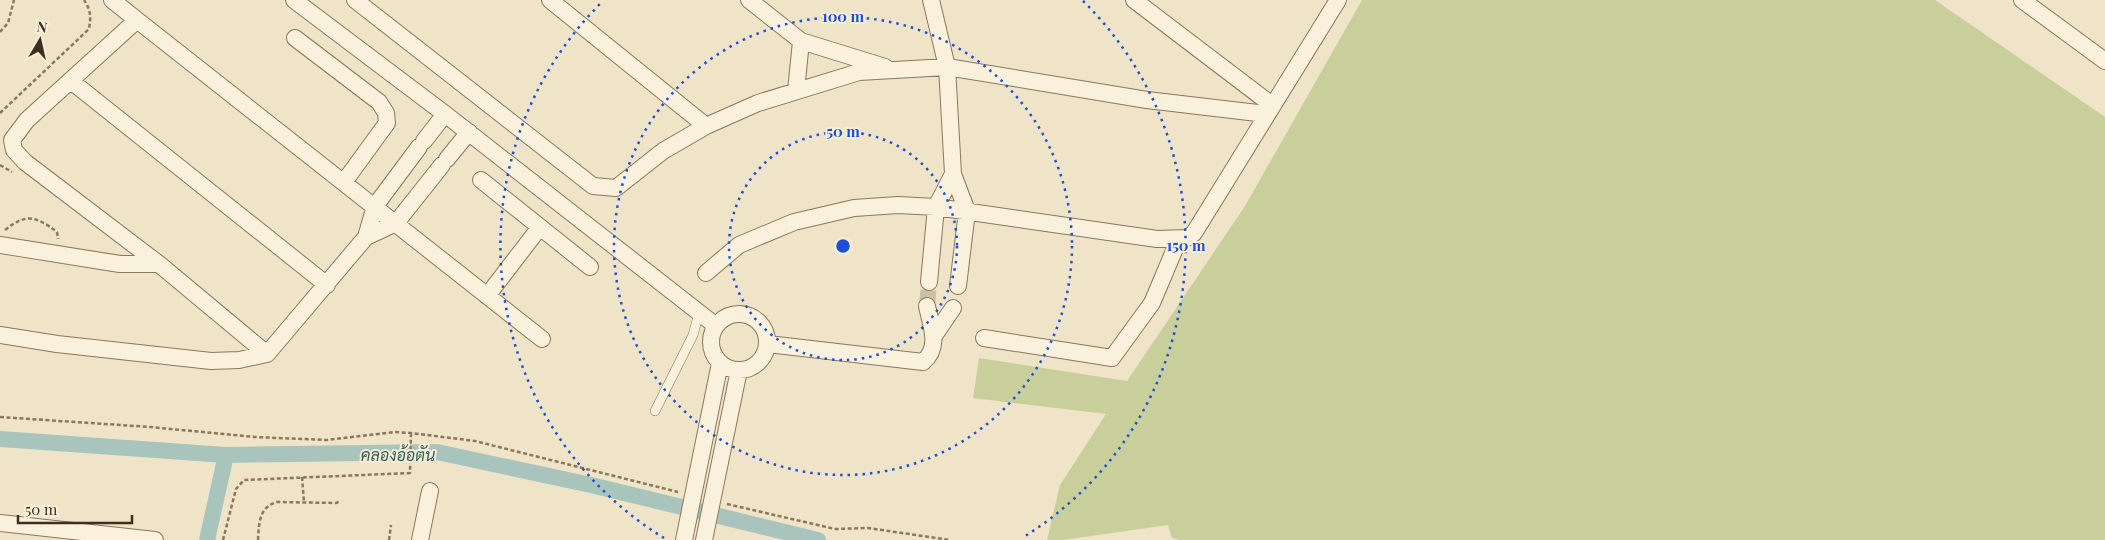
<svg xmlns="http://www.w3.org/2000/svg" width="2105" height="540" font-family="'Playfair Display',Sarabun,serif">
<style>
.green{fill:#c9cf9b}
.lines{fill:none;stroke-linecap:round;stroke-linejoin:round}
.canal{stroke:#a9c4bc;stroke-width:16}
.street-tunnel{stroke:#ccc0a6;stroke-width:16;stroke-dasharray:16 8;stroke-linecap:butt}
.lane-casing{stroke:#8d765c;stroke-width:10}
.street-casing{stroke:#8d765c;stroke-width:18}
.path{stroke:#8d765c;stroke-width:2.5;stroke-dasharray:4 2.5;stroke-linecap:butt}
.lane{stroke:#faf1dc;stroke-width:9}
.street{stroke:#faf1dc;stroke-width:16}
.ring{fill:none;stroke:#1d4ed8;stroke-width:2.5;stroke-dasharray:2.5 5}
.labels{text-anchor:middle;dominant-baseline:central;stroke-width:4;stroke-linejoin:round;paint-order:stroke}
.water-label{font-size:16px;font-style:italic;fill:#2f5d5a;stroke:#f7eed8}
.centre{fill:#1d4ed8;stroke:#f7eed8;stroke-width:2.5}
.ring-label{font-size:15px;text-anchor:middle;font-weight:bold;fill:#1d4ed8;stroke:#f7eed8;stroke-width:4;stroke-linejoin:round;paint-order:stroke}
</style>
<rect width="100%" height="100%" fill="#f0e4c8"/>
<path class="green" d="M 1362,0 L 1935,0 L 2105,117 L 2105,540 L 1180,540 L 1172,538 L 1168,525 L 1063,540 L 1047,540 L 1060,485 L 1106,414 L 973,398 L 979,358 L 1127,381 L 1245,206 Z"/>
<g class="lines">
<path class="canal" d="M 0,439 L 226,455 L 437,452 L 591,485 L 818,540
M 207,540 L 226,455"/>
<path class="street-tunnel" d="M 927,306 L 929,282"/>
<g class="lane-casing">
<path id="lane" d="M 655,411 L 693,335 L 699,313"/>
</g>
<g class="street-casing">
<path id="street" d="M 112,0 L 137,20
M 294,0 L 445,114 L 715,325
M 355,0 L 593,186 L 616,188 L 663,151 L 706,126 L 758,103 L 859,72 L 947,67 L 1147,100 L 1266,114
M 550,0 L 706,126
M 749,0 L 801,41 L 885,67
M 931,0 L 947,67 L 953,174 L 967,211 L 958,286
M 1134,0 L 1272,105
M 2022,0 L 2105,61
M 295,38 L 379,102 L 386,113 L 387,123 L 344,182
M 71,81 L 327,285
M 796,91 L 801,41
M 424,141 L 445,114
M 447,159 L 469,132
M 481,180 L 590,267
M 366,237 L 396,223 L 442,165
M 0,245 L 120,264 L 159,264
M 706,273 L 739,245 L 794,222 L 854,208 L 898,205 L 936,207 L 1157,239 L 1187,238 L 1194,233 L 1338,0
M 929,282 L 936,207 L 953,174
M 487,296 L 540,227
M711 342a28 28 0 1 1 56 0a28 28 0 1 1-56 0Z
M 0,335 L 57,344 L 211,361 L 239,360 L 267,354 L 366,237 L 375,206 L 419,147
M 934,336 L 953,308
M 984,338 L 1112,358 L 1152,303 L 1179,239
M 768,344 L 923,362 C 941,347 931,326 927,306
M 267,354 L 159,264 L 25,162 L 14,150 L 12,140 L 27,120 L 137,20 L 542,339
M 0,523 L 155,540
M 420,540 L 430,491
M 684,540 L 720,363
M 704,540 L 739,370"/>
</g>
<path class="path" d="M 0,32 L 8,23 L 14,0
M 0,113 L 89,29 C 91,17 91,10 84,0
M 0,165 L 12,172
M 5,230 C 26,213 36,216 57,232 L 58,239
M 0,417 L 150,427 L 255,437 L 327,440 L 395,432 L 411,433 L 475,441 L 678,492
M 302,477 L 304,502
M 727,504 L 835,529 L 868,528 L 950,540
M 223,540 L 236,489 L 244,480 L 410,473 L 411,433
M 258,540 C 259,523 259,507 277,502 L 336,503 L 341,501
M 389,540 L 391,525"/>
<use href="#lane" class="lane"/>
<use href="#street" class="street"/>
</g>
<g class="ring">
<circle cx="843" cy="246" r="114"/>
<circle cx="843" cy="246" r="229"/>
<path d="M664 538A343 343 0 0 1 603 1M1083 1A343 343 0 0 1 1022 538"/>
</g>
<g class="labels">
<g class="water-label">
<text x="398" y="454">คลองอ้อตัน</text>
</g>
</g>
<circle cx="843" cy="246" r="8" class="centre"/>
<g class="ring-label">
<text x="843" y="22">100 m</text>
<text x="843" y="137">50 m</text>
<text x="1186" y="251">150 m</text>
</g>
<g transform="translate(40 40) rotate(9)" stroke="#f7eed8" stroke-width="4" paint-order="stroke">
<path d="M0-4L9 19L0 12L-9 19Z" fill="#3d2e20"/>
<text y="-8" font-size="14" font-weight="bold" text-anchor="middle" fill="#3d2e20">N</text>
</g>
<path d="M18 515v8h114v-8" fill="none" stroke="#3d2e20" stroke-width="2.5"/>
<text x="25" y="515" font-size="15" fill="#3d2e20" stroke="#f7eed8" stroke-width="4" paint-order="stroke">50 m</text>
</svg>
